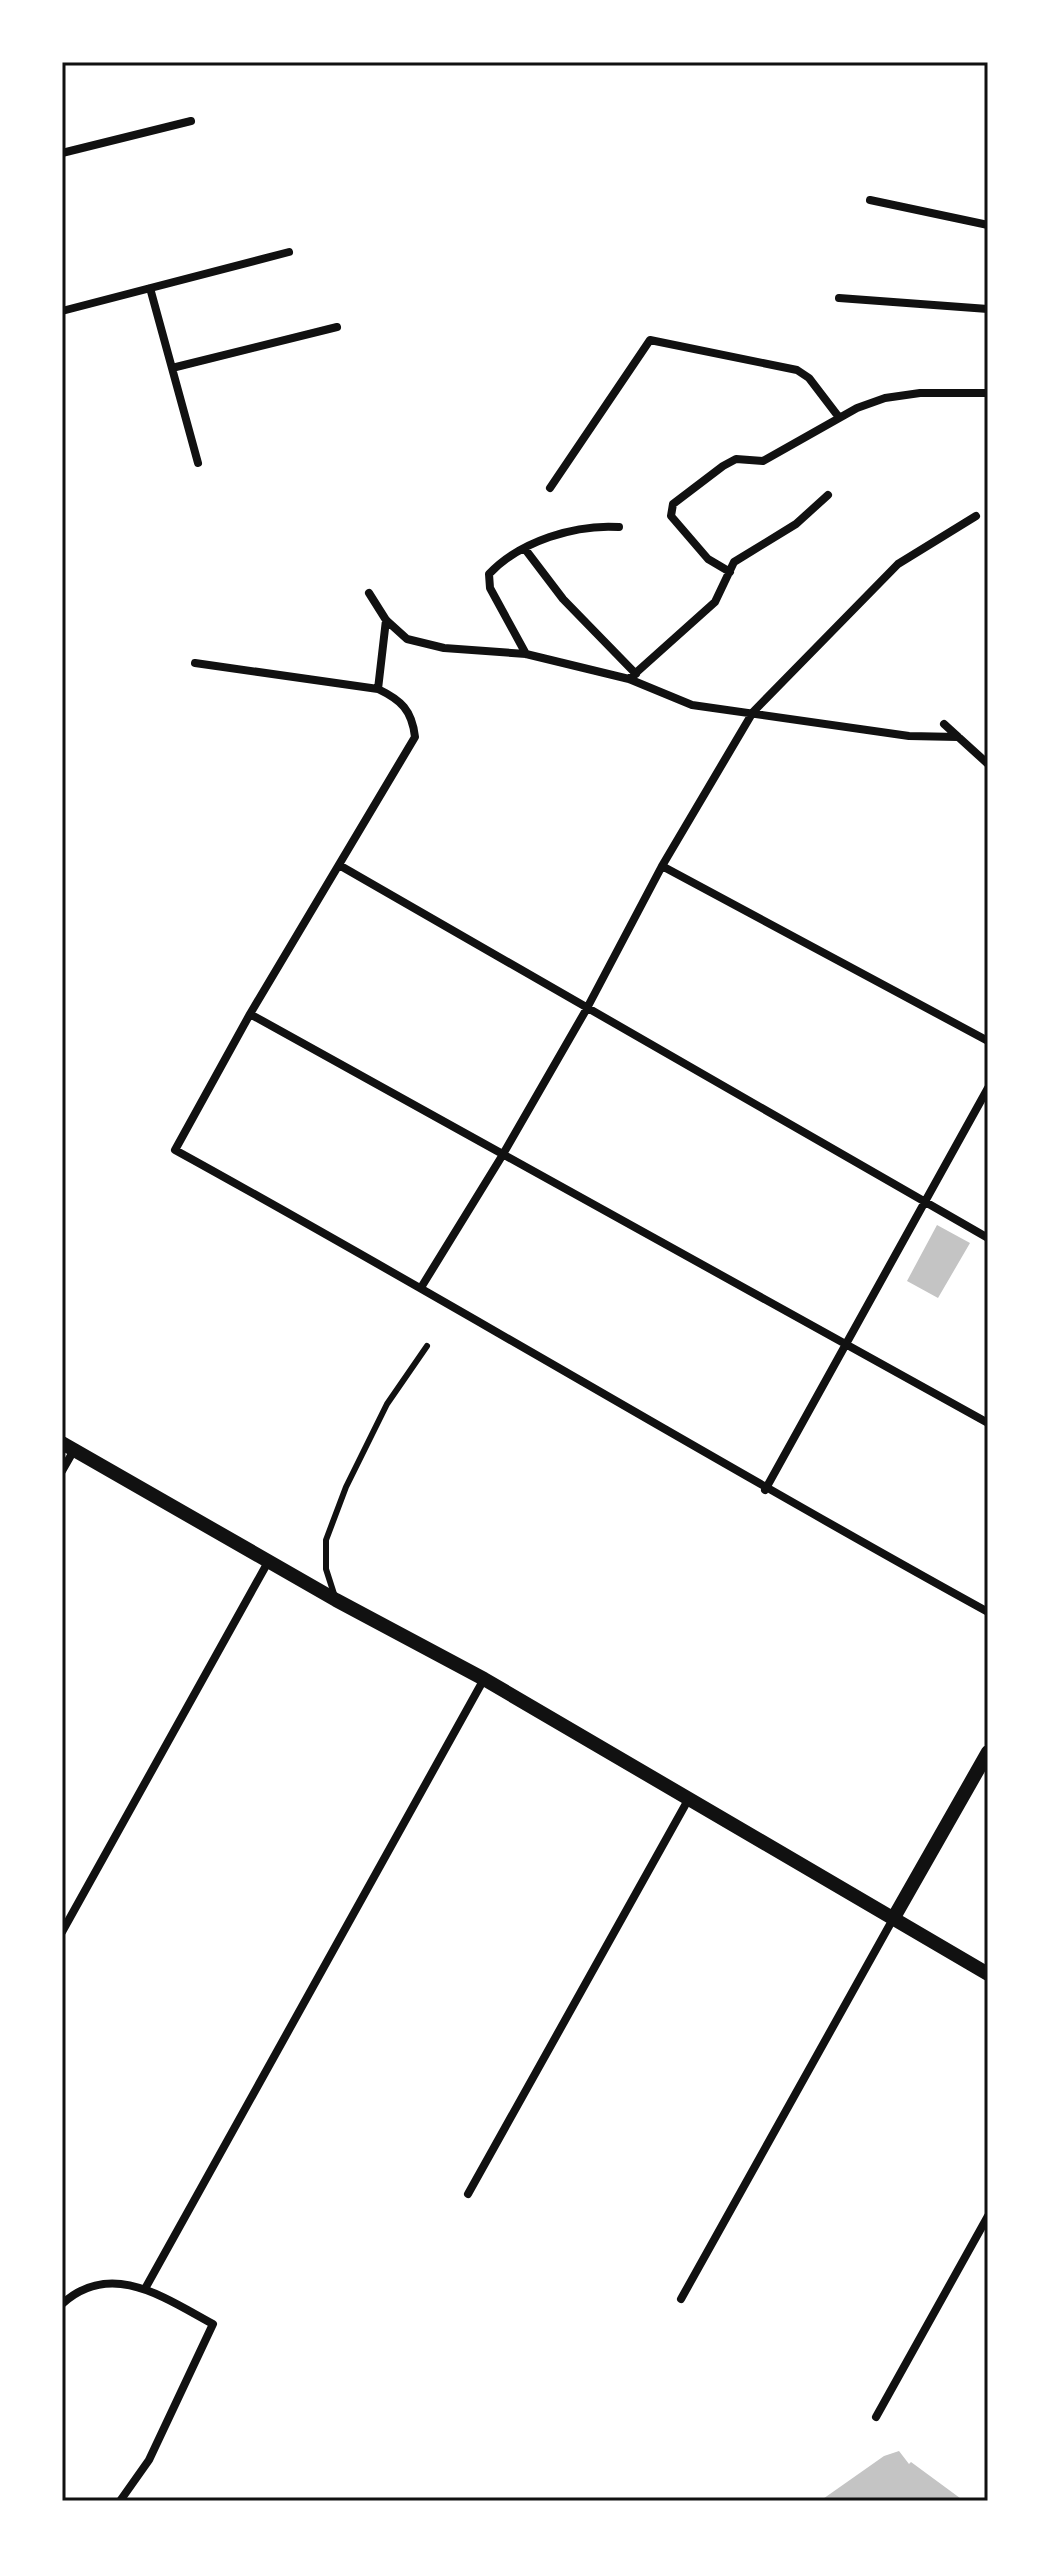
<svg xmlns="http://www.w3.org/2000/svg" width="1050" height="2563" font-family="Ubuntu,sans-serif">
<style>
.building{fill:#c4c4c4}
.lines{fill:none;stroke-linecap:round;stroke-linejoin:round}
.service{stroke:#111;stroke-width:6}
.minor{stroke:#111;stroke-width:8}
.tertiary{stroke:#111;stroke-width:14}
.neatline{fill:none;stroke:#111;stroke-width:3}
</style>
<rect width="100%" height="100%" fill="#fff"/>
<path class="building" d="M 937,1225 L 970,1243 L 938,1298 L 907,1281 Z
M 899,2451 L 909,2464 L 911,2462 L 964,2501 L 820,2501 L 884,2456 Z"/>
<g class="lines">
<path class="service" d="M 335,1597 L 326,1569 L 326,1540 L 346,1487 L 387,1404 L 427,1346"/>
<path class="minor" d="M 62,153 L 191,121
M 870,200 L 988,225
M 150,288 L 198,463
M 839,298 L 988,309
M 62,311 L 289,252
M 172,368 L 337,327
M 550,488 L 650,340 L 797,370 L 809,378 L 838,416
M 525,549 L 563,599 L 636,674
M 730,572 L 708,559 L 671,516 L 673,504 L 723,466 L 736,459 L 763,461 L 857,408 L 885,398 L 920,393 L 988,393
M 369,593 L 386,620 L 407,639 L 444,648 L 526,654 L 629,679 L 692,705 L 909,736 L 958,737
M 386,620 L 378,689 C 401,700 412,710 415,737 L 250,1014 L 175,1150 C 448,1300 715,1462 988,1612
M 526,654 L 490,588 L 489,574 C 520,541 576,524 619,527
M 195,663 L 378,689
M 629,679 L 715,602 L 734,562 L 796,524 L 828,495
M 944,724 L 988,764
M 339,865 L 988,1238
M 662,866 L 988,1041
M 250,1014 L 988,1423
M 422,1286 L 502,1156 L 586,1010 L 662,866 L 753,712 L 898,564 L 976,516
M 62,1471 L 74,1450
M 765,1490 L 988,1088
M 62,1932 L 268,1562
M 468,2194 L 688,1800
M 146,2287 L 484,1679
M 681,2299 L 893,1919
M 62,2304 C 111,2259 165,2298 213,2324 L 149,2460 L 120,2501
M 876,2417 L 988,2216"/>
<path class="tertiary" d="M 62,1443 L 336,1600 L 484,1679 L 988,1974
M 893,1919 L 988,1752"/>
</g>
<rect width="1050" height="2563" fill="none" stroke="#ffffff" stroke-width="128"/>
<rect x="64" y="64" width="922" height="2435" class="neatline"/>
</svg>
